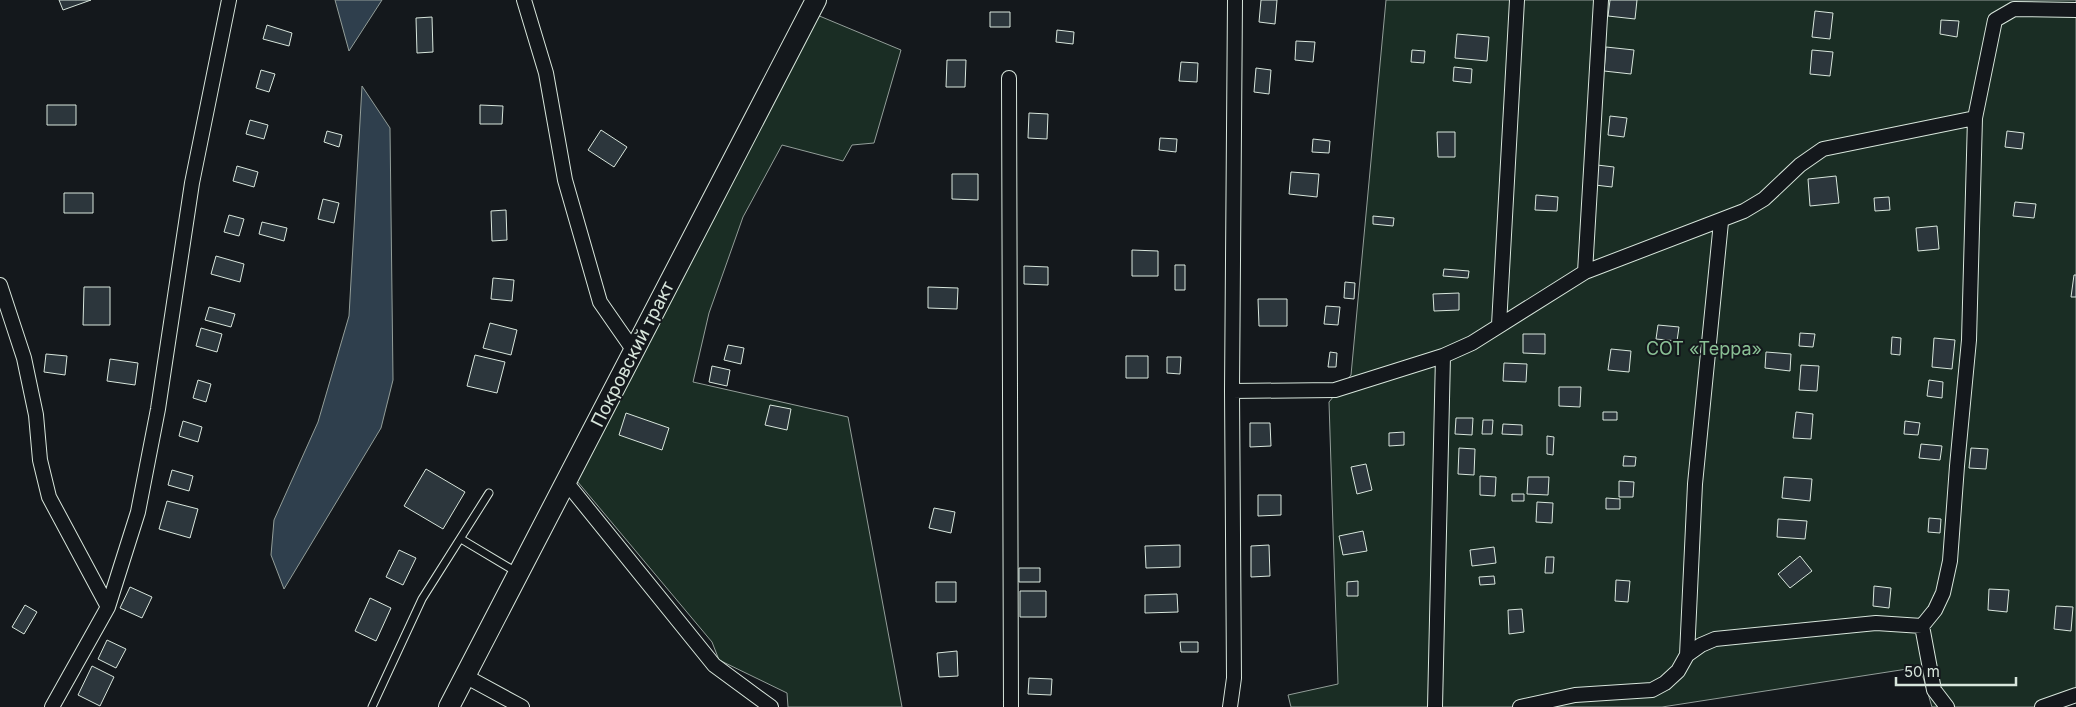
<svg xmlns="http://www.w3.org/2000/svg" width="2076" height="707" font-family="Inter,sans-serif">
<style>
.green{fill:#1a2d24;stroke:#939e99}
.water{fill:#2f3f4d;stroke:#939e99}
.building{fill:#2c363c;stroke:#d8e6dc}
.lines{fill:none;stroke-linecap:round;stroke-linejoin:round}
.lane-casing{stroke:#d8e6dc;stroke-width:9}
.street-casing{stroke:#d8e6dc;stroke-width:16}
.secondary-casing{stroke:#d8e6dc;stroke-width:22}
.lane{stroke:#14181c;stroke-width:7}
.street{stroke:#14181c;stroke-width:14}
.secondary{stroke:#14181c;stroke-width:20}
.labels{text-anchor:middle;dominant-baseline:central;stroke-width:4;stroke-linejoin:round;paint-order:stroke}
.park-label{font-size:18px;fill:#8ac095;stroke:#14181c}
.street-label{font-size:18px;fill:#d8e6dc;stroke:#14181c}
</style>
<rect width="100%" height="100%" fill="#14181c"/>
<path class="green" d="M 1386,0 L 2076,0 L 2076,701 L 2061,707 L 1932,707 L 1920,667 L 1662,707 L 1291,707 L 1288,695 L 1338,684 L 1329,402 L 1351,375 Z
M 817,15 L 901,50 L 874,143 L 852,145 L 843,161 L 782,145 L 743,217 L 709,313 L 693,382 L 848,417 L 902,707 L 788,707 L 787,693 L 719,660 L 712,642 L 577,481 Z"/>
<path class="water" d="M 335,0 L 382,0 L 349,51 Z
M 362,86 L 390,128 L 393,380 L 381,428 L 284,589 L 271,555 L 274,520 L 318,422 L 349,316 Z"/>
<path class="building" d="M 59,0 L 91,0 L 63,10 Z
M 1261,0 L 1277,0 L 1275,24 L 1259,22 Z
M 1610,0 L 1637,0 L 1635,19 L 1608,16 Z
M 1815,11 L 1833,13 L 1830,39 L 1812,37 Z
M 990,12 L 1010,12 L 1010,27 L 990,27 Z
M 432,17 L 433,52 L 417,53 L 416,18 Z
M 1941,20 L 1959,21 L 1957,37 L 1940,34 Z
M 267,25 L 292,33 L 289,46 L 263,39 Z
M 1057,30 L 1074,32 L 1073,44 L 1056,42 Z
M 1457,34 L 1489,37 L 1487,61 L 1455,58 Z
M 1296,41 L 1315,42 L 1313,62 L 1295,60 Z
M 1606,47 L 1634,50 L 1631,74 L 1604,71 Z
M 1412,50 L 1425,51 L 1424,63 L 1411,62 Z
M 1812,50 L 1833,52 L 1830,76 L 1810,74 Z
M 947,60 L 966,60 L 965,87 L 946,87 Z
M 1181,62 L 1198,63 L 1197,82 L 1179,81 Z
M 1454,67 L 1472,69 L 1471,83 L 1453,81 Z
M 1256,68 L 1271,70 L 1269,94 L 1254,92 Z
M 261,70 L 275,74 L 269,92 L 256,88 Z
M 47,105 L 76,105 L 76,125 L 47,125 Z
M 480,105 L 503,106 L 502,124 L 480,124 Z
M 1029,113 L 1048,114 L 1047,139 L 1028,138 Z
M 1610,116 L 1627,118 L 1624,137 L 1608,135 Z
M 250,120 L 268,125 L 264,139 L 246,134 Z
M 601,130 L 627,147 L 614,167 L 588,150 Z
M 327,131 L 342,135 L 339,147 L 324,142 Z
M 2007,131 L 2024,133 L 2022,149 L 2005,147 Z
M 1437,132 L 1455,132 L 1455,157 L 1438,157 Z
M 1160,138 L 1177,139 L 1176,152 L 1159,150 Z
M 1313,139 L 1330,141 L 1329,153 L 1312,152 Z
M 1597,165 L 1614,167 L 1612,187 L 1595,185 Z
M 237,166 L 258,172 L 254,187 L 233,181 Z
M 1291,172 L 1319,174 L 1317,197 L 1289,194 Z
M 952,174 L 978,174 L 978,200 L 952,199 Z
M 1836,176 L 1839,203 L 1810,206 L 1808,179 Z
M 64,193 L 93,193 L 93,213 L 64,213 Z
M 1536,195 L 1558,197 L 1557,211 L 1535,210 Z
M 1889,197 L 1890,210 L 1875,211 L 1874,198 Z
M 323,199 L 339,203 L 334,223 L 318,219 Z
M 2015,202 L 2036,204 L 2034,218 L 2013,216 Z
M 506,210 L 507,240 L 492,241 L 491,211 Z
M 229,215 L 244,219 L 239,236 L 224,232 Z
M 1373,216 L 1394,218 L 1393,226 L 1373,224 Z
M 262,222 L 287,228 L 284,241 L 259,234 Z
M 1937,226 L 1939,249 L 1918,251 L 1916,228 Z
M 1132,250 L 1158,251 L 1158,276 L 1132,276 Z
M 216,256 L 244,264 L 240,282 L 211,274 Z
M 1175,265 L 1185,265 L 1185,290 L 1175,290 Z
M 1024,266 L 1048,267 L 1048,285 L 1024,284 Z
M 1444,269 L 1469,271 L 1468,278 L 1443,276 Z
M 2074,275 L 2076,275 L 2076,297 L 2071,297 Z
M 493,278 L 514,280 L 512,301 L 491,299 Z
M 1345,282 L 1355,283 L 1354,299 L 1344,298 Z
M 84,287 L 110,287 L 110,325 L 83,325 Z
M 928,287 L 958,288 L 957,309 L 928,308 Z
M 1459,293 L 1459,310 L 1434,311 L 1433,294 Z
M 1258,299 L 1287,299 L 1287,326 L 1259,326 Z
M 1326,306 L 1340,307 L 1338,325 L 1324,324 Z
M 209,307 L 235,314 L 231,327 L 205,320 Z
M 490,323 L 517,330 L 511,355 L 483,348 Z
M 1658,325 L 1679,327 L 1677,341 L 1656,339 Z
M 201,328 L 222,334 L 217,352 L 196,346 Z
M 1800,333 L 1815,334 L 1813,347 L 1799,346 Z
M 1523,334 L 1545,334 L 1545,354 L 1523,353 Z
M 1892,337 L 1901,338 L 1900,355 L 1891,354 Z
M 1934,338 L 1955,340 L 1952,369 L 1932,367 Z
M 728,345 L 744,348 L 741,364 L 724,360 Z
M 1611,349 L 1631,351 L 1629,372 L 1608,370 Z
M 1330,352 L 1337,353 L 1336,367 L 1328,367 Z
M 1766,352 L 1791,354 L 1790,371 L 1765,368 Z
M 46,354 L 67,356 L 65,375 L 44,372 Z
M 475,355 L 505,362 L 497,393 L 467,386 Z
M 1126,356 L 1148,356 L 1148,378 L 1126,378 Z
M 1167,357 L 1181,357 L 1180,374 L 1167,373 Z
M 110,359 L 138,363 L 135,385 L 107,381 Z
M 1504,363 L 1527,364 L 1526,382 L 1503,381 Z
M 1801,365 L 1819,366 L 1817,391 L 1799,390 Z
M 712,366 L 730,370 L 727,386 L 709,382 Z
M 198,380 L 211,384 L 206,402 L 193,398 Z
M 1929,380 L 1943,382 L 1942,398 L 1927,396 Z
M 1559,387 L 1581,387 L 1580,407 L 1559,406 Z
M 770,405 L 791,409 L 787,430 L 765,425 Z
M 1603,412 L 1617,412 L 1617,420 L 1603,420 Z
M 1796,412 L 1813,414 L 1811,439 L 1793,438 Z
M 626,413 L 669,428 L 662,450 L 619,435 Z
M 1456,418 L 1473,418 L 1472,435 L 1455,434 Z
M 1483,420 L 1493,420 L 1492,434 L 1482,434 Z
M 183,421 L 202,427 L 198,442 L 179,436 Z
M 1905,421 L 1920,423 L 1918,435 L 1904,434 Z
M 1250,423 L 1270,423 L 1271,446 L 1250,447 Z
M 1503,424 L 1522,425 L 1522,435 L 1502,434 Z
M 1404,432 L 1404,445 L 1389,446 L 1389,433 Z
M 1547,436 L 1554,437 L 1553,455 L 1547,454 Z
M 1921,444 L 1942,446 L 1940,460 L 1919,458 Z
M 1459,448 L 1475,449 L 1474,475 L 1458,474 Z
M 1971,448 L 1988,449 L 1986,469 L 1969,468 Z
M 1624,456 L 1636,457 L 1635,466 L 1623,466 Z
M 1366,464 L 1372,490 L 1357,494 L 1351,467 Z
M 426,469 L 465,492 L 443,529 L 404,506 Z
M 172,470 L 193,476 L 189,491 L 168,485 Z
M 1480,476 L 1496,477 L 1495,496 L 1480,495 Z
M 1528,477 L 1549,477 L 1548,495 L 1527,494 Z
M 1784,477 L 1812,479 L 1810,501 L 1782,498 Z
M 1619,481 L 1634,482 L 1633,497 L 1619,497 Z
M 1512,494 L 1524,494 L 1524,501 L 1512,501 Z
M 1258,495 L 1281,495 L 1281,515 L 1258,516 Z
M 1606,498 L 1620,499 L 1620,509 L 1606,509 Z
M 167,501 L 198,509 L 190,538 L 159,529 Z
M 1537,502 L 1553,503 L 1552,523 L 1536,522 Z
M 934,508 L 955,512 L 951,533 L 929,528 Z
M 1929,518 L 1941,519 L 1940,533 L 1928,532 Z
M 1778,519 L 1807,521 L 1805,539 L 1777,537 Z
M 1363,531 L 1367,551 L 1343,555 L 1339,536 Z
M 1180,545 L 1180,567 L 1146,568 L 1145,546 Z
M 1269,545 L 1270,576 L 1251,577 L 1251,546 Z
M 1494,547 L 1496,563 L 1472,566 L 1470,550 Z
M 399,550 L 416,558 L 403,585 L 386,577 Z
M 1800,556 L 1812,571 L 1790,588 L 1778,574 Z
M 1546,557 L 1554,557 L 1553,573 L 1545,573 Z
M 1019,568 L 1040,568 L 1040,582 L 1019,582 Z
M 1494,576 L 1495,584 L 1480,585 L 1479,577 Z
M 1616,580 L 1630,581 L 1628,602 L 1615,601 Z
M 1358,581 L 1358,596 L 1347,596 L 1347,582 Z
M 936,582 L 956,582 L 956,602 L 936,602 Z
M 1874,586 L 1891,588 L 1889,608 L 1873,606 Z
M 130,587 L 152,597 L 142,618 L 120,608 Z
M 1989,589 L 2009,590 L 2007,612 L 1988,610 Z
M 1020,591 L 1046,591 L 1046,617 L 1020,617 Z
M 1177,594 L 1178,612 L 1145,613 L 1145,595 Z
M 370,598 L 391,608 L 376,641 L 355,631 Z
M 25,605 L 37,612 L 24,634 L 12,627 Z
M 2056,606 L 2073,607 L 2071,631 L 2054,629 Z
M 1522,609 L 1524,632 L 1509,634 L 1508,610 Z
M 107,640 L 126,649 L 116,668 L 98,659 Z
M 1180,642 L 1198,642 L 1198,652 L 1181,652 Z
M 957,651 L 958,676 L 939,677 L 937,653 Z
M 92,666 L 114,677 L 100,706 L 78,695 Z
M 1029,678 L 1052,679 L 1051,695 L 1028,694 Z"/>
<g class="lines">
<g class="lane-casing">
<path id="lane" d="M 461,539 L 518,573
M 372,707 L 422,599 L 489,493"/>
</g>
<g class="street-casing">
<path id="street" d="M 524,0 L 546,73 L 565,180 L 600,302 L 634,351
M 1009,78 L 1011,707
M 1585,272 L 1601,0
M 0,285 L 24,358 L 36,415 L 40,460 L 49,497 L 108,607
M 1499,325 L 1517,0
M 1232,391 L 1335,390 L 1443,356 L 1472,343 L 1585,272 L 1744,211 L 1764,199 L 1800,165 L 1823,149 L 1975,118
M 566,482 L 714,665 L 771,707
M 1687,655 L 1695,484 L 1721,222
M 465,676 L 522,707
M 52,707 L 108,607 L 138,512 L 158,409 L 192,183 L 229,0
M 1230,707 L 1234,678 L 1232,391 L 1235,0
M 1435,707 L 1443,356
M 1520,707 L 1575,695 L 1652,690 L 1665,683 L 1678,671 L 1687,655 L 1701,645 L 1715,639 L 1876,623 L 1922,626
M 1947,707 L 1934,690 L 1922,626 L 1935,610 L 1943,593 L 1950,561 L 1957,466 L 1969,340 L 1975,118 L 1995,20 L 2014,9 L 2076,10
M 2042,707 L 2076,695"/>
</g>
<g class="secondary-casing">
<path id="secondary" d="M 449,707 L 816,0"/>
</g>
<use href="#lane" class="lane"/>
<use href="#street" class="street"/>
<use href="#secondary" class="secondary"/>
</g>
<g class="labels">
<g class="park-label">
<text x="1704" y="348">СОТ «Терра»</text>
</g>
<g class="street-label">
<text transform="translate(632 354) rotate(-63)">Покровский тракт</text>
</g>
</g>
<path d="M1896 677v8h120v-8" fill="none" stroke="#d8e6dc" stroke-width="2.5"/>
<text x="1904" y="677" font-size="15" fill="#d8e6dc" stroke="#14181c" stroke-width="4" paint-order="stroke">50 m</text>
</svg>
